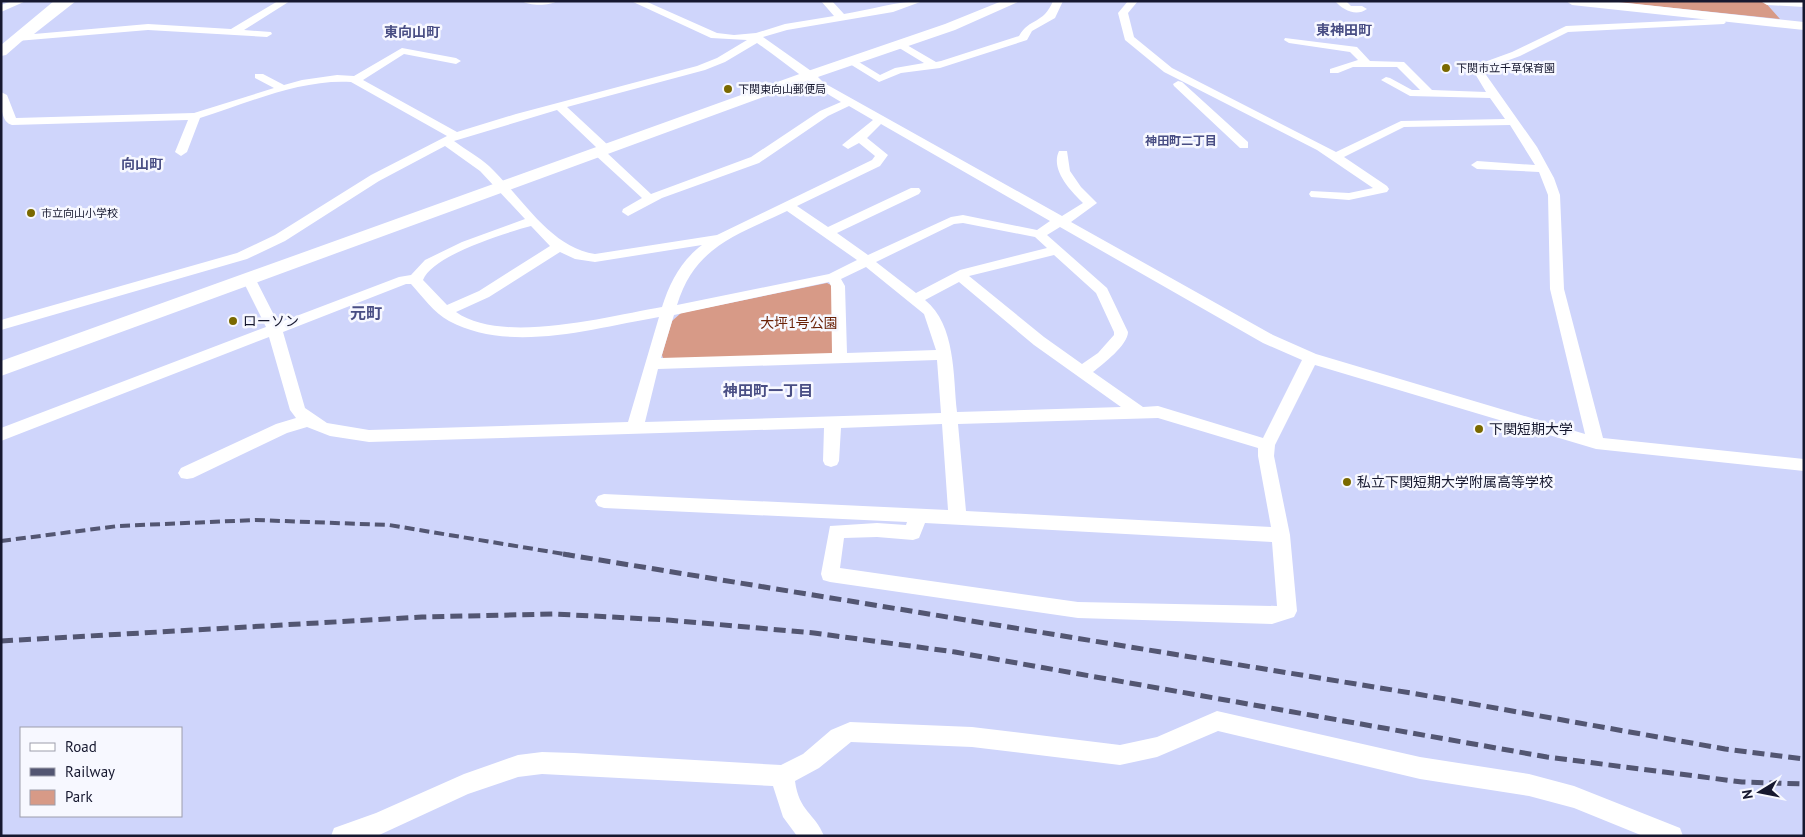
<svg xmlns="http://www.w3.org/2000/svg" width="1805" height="837" font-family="'PT Sans','Noto Sans JP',sans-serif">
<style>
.green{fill:#d79a87}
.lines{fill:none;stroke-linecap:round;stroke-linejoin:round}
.minor{fill:#fff;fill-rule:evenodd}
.tertiary{fill:#fff;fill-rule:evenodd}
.rail-far1{stroke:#535672;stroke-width:4;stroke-dasharray:10 5;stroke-linecap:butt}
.rail{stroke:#535672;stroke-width:5;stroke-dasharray:12 6;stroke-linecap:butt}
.poi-dot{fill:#7a6900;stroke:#f7f8ff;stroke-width:2}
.labels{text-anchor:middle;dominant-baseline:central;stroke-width:5;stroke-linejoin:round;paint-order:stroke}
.far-poi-label{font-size:11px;fill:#16182f;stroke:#f7f8ff;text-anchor:start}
.far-neighbourhood-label{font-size:12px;font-weight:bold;fill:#494e84;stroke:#f7f8ff}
.far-quarter-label{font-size:14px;font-weight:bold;fill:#494e84;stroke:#f7f8ff}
.poi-label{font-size:14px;fill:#16182f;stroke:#f7f8ff;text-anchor:start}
.park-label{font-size:14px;fill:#6a2107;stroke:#f7f8ff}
.neighbourhood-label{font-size:15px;font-weight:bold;fill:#494e84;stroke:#f7f8ff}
.quarter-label{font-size:16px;font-weight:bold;fill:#494e84;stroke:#f7f8ff}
</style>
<rect width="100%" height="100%" fill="#cfd5fb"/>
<path class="green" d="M 1606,1 L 1764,1 L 1780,19 Z
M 827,283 L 833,286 L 836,350 L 829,355 L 664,361 L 662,355 L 672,321 L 681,313 Z"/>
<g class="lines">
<path class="minor" d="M 12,1 L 26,1 L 1,12 L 1,5 Z
M 65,1 L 76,1 L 34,34 L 148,24 L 231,29 L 278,1 L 290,1 L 244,30 L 271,32 L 272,34 L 267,37 L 148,30 L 17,41 L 16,39 L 18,36 Z
M 522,1 L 557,1 C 550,6 529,6 522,1 Z
M 631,1 L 645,1 L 717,33 L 734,35 L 756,33 L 785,24 L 834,16 L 821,1 L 832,1 L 844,14 C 869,10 898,1 923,1 L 893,12 L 787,30 L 763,37 L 814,73 L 824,83 L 1062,216 L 1083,203 C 1071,191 1050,170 1059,151 L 1067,151 L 1070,171 L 1081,187 L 1097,203 L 1071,222 L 1273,335 L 1316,354 L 1585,434 L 1550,289 L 1548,195 L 1539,172 L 1477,169 L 1471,165 L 1477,161 L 1535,165 L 1510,125 L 1404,127 L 1344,157 L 1387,186 L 1389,189 L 1387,192 L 1349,200 L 1311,197 L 1309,194 L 1311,191 L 1349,193 L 1373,188 L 1317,150 L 1164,72 L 1125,40 L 1118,13 L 1128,1 L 1138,1 L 1128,13 L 1134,37 L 1172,68 L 1336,152 L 1401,121 L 1505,119 L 1490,98 L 1410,96 L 1381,80 L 1386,77 L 1390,78 L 1412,90 L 1420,90 L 1397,67 L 1353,67 L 1338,73 L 1330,73 L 1330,69 L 1358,60 L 1350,52 L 1289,43 L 1284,40 L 1285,38 L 1357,47 L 1370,61 L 1404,62 L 1432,90 L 1486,92 L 1474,72 L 1479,64 L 1512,52 L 1566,26 L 1713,19 L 1713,15 L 1719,15 L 1726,22 L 1724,24 L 1568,32 L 1520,56 L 1487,68 L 1484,72 L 1537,147 L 1554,178 L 1560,195 L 1564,289 L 1603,438 L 1804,459 L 1804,471 L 1596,449 L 1315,365 L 1275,445 L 1274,456 L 1290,535 L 1297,611 L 1294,617 L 1272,624 L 1078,618 L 830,582 L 823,580 L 821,574 L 830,526 L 877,523 L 906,525 L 907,522 L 604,508 L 598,506 L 595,501 L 598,496 L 604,494 L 948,510 L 942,424 L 841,428 L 839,461 L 837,465 L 831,467 L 825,465 L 823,461 L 824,428 L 369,442 L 330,436 L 307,427 L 287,433 L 193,478 L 187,479 L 181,478 L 178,473 L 181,468 L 276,424 L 296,418 L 290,410 L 269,337 L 1,441 L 1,428 L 266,327 L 242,279 L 244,276 L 254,276 L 278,323 L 399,277 L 411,275 L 425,260 L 462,242 L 525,219 L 480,171 L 445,146 L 379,181 L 285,241 L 247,259 L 1,330 L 1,320 L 237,253 L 275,235 L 371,175 L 447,136 L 351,82 C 300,79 248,103 200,118 L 187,152 L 181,156 L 175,152 L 188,120 L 12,125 C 0,122 1,102 1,92 L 7,95 L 16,118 L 194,113 L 274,88 L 255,78 L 255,74 L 263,74 L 284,85 L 302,80 L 337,75 L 354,76 L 402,48 L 456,58 L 461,61 L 456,64 L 404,54 L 363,80 L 457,132 L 516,114 L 697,66 L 717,58 L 747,40 L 711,38 ZM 757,43 C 785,62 811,85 841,102 L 820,111 L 751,157 L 651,194 L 606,152 L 611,149 L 609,146 L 567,107 L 705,70 L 725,62 ZM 849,106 L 873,120 L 842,145 L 848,149 L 859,143 L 875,156 L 872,160 L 717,235 L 595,254 C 550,248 521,196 489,166 C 479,157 466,150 454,141 L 557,110 L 597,148 L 592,151 L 594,154 L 642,198 L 623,209 L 622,212 L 628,216 L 662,198 L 759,163 L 828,116 ZM 881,124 L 1050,221 L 1037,230 L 963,215 L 951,217 L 868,255 L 837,233 L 919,194 L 921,191 L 919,188 L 911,188 L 828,227 L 797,206 L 880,166 L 888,155 L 867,138 ZM 787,211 L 857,260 L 829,274 L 677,305 C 695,246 737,235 787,211 ZM 963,223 L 1035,237 L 1047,248 L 960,270 L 916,293 L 876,262 L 954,224 ZM 531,226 L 550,246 L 479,291 L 447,305 L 423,280 C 433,255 505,233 531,226 ZM 1060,227 L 1263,343 L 1302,360 L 1263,438 L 1158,406 L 1143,407 L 1093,372 C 1103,364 1128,345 1128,332 L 1107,288 L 1047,235 ZM 702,245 C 681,261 670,282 662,307 C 609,316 502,345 456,312 L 489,297 L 560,252 L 575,259 L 595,262 ZM 1054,255 L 1096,293 L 1114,332 L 1114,335 L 1098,353 L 1082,364 L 1044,337 L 969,276 ZM 866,267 L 924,314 L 936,350 L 847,353 L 845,286 L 841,279 ZM 829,282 L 831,286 L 832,353 L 661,358 L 674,315 ZM 959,282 L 1034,345 L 1121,407 L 957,412 C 953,376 956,325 925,300 ZM 406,284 L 411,284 C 422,296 434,313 449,321 C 511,354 594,328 659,317 L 628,422 L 369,430 L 327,423 L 305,408 L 283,332 ZM 937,360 L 941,413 L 645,422 L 658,369 ZM 1158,418 L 1258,448 L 1258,456 L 1271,527 L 966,511 L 958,424 ZM 925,523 L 1272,542 L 1277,606 L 1078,602 L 840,568 L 844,538 L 877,537 L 913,540 L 919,538 Z
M 1053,1 L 1063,1 L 1055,18 L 1032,31 L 1027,40 L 940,68 L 901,73 L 879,82 L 845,61 L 850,58 L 854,59 L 880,75 L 895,68 L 924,63 L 896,46 L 895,44 L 900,41 L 936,62 L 941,61 L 1019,36 C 1030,17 1043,25 1053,1 Z
M 1335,1 L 1346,1 L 1351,6 L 1362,6 L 1367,9 C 1356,17 1343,10 1335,1 Z
M 1804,1 L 1804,7 L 1767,5 L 1762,2 Z
M 1178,81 L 1182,82 L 1248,142 L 1248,148 L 1240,148 L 1174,86 L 1173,84 Z
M 1217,711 L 1420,757 L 1529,774 L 1574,786 L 1680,828 L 1683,836 L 1643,836 L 1574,808 L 1529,796 L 1420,779 L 1218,731 L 1157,757 L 1120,765 L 972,747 L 851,742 L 819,768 L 795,781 C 799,812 815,813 824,836 L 797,836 L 783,817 L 773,786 L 542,774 L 518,777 L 468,794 L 377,836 L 331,836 L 334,828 L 376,813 L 464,774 L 518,755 L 542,752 L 574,753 L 781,765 L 803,754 L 831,730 L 850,722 L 972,727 L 1120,745 L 1157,737 Z"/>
<path class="tertiary" d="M 54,1 L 68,1 L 6,55 L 1,56 L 1,45 Z
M 1002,1 L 1020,1 L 955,30 L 815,78 L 1,376 L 1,361 L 805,72 L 945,24 Z
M 1566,1 L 1609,1 L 1804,22 L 1804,30 L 1572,5 Z"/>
<path class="rail-far1" d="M 1,541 L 118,526 L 255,520 L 389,525 L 570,555"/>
<path class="rail" d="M 563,554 L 1417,694 L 1725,749 L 1804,759
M 1,641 L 422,617 L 554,614 L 668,620 L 814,633 L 955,652 L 1547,757 L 1742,782 L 1804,784"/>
</g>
<g class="poi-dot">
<circle cx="1446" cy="68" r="5"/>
<circle cx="728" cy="89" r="5"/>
<circle cx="31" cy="213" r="5"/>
<circle cx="233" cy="321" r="5"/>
<circle cx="1479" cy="429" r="5"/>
<circle cx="1347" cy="482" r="5"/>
</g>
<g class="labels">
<g class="far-poi-label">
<text x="1456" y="68">下関市立千草保育園</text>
<text x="738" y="89">下関東向山郵便局</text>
<text x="41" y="213">市立向山小学校</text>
</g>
<g class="far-neighbourhood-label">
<text x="1181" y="140">神田町二丁目</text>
</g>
<g class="far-quarter-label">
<text x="1344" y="30">東神田町</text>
<text x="412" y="32">東向山町</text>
<text x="142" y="164">向山町</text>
</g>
<g class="poi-label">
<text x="243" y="321">ローソン</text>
<text x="1489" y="429">下関短期大学</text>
<text x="1357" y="482">私立下関短期大学附属高等学校</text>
</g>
<g class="park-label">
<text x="799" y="323">大坪1号公園</text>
</g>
<g class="neighbourhood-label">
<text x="768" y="390">神田町一丁目</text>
</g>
<g class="quarter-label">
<text x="366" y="313">元町</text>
</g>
</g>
<rect width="1805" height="837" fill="none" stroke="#16182f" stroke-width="5"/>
<rect x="20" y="727" width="162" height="90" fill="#f7f8ff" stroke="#9d9eac"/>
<rect x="30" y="743" width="25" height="8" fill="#ffffff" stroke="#9d9eac"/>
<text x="65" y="752" font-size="15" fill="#16182f">Road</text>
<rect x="30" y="768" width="25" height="8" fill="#535672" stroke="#9d9eac"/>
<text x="65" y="777" font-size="15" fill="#16182f">Railway</text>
<rect x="30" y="790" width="25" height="15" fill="#d79a87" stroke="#9d9eac"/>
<text x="65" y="802" font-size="15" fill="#16182f">Park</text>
<g transform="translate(1760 792) rotate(260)" stroke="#f7f8ff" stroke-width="4" paint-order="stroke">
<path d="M0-4L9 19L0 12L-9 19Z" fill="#16182f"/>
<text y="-8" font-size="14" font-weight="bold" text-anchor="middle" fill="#16182f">N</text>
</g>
</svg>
